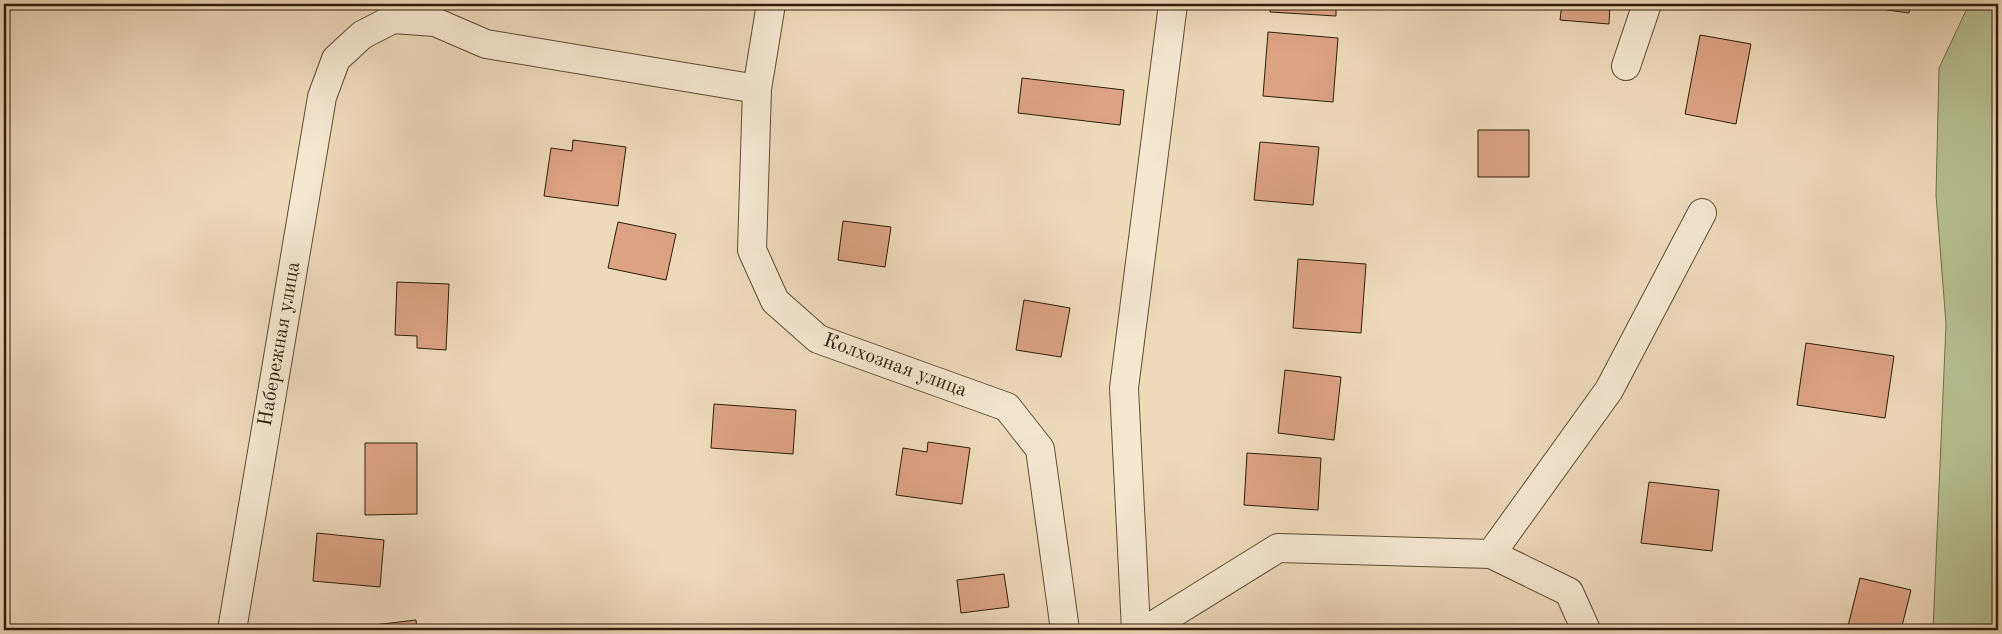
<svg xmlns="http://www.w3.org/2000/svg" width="2002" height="634" font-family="'Old Standard TT',serif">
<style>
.green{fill:#b7c090;stroke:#72704c}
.building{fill:#dca282;stroke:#2e1f08}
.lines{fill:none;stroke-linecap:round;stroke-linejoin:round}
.minor-casing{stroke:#5e4e34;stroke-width:30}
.minor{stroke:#f3e7d2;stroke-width:28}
.labels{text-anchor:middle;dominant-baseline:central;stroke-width:4;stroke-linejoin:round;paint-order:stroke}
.street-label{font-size:20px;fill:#2e1f08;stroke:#f3e7d2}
</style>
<rect width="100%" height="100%" fill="#eddab9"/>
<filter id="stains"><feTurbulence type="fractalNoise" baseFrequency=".004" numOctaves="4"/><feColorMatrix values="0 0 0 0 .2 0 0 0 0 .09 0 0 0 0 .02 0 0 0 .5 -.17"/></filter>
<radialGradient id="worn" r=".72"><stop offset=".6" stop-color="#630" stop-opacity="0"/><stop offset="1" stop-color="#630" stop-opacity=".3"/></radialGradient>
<path class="green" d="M 1969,4 L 1998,4 L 1998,630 L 1933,630 L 1946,324 L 1936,195 L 1939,68 Z"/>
<path class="building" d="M 1271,4 L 1336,4 L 1336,16 L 1270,12 Z
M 1562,4 L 1610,4 L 1609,24 L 1560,20 Z
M 1859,4 L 1910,4 L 1909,13 L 1859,6 Z
M 1268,32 L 1338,38 L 1333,102 L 1263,96 Z
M 1700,35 L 1751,44 L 1736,124 L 1685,114 Z
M 1022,78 L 1124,90 L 1120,125 L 1018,113 Z
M 1478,130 L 1529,130 L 1529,177 L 1478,177 Z
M 573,140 L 626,147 L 618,206 L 544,196 L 551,148 L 572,151 Z
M 1260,142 L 1319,147 L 1313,205 L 1254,200 Z
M 843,221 L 891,227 L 885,267 L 838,260 Z
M 618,222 L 676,234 L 666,280 L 608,268 Z
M 1298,259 L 1366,264 L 1361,333 L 1293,328 Z
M 397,282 L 449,284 L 446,350 L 417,348 L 417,336 L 395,335 Z
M 1024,300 L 1070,308 L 1061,357 L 1016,350 Z
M 1806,343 L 1894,356 L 1885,418 L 1797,405 Z
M 1285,370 L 1341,377 L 1334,440 L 1278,433 Z
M 714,404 L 796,410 L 793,454 L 711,448 Z
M 928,442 L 970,448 L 962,504 L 896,495 L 903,448 L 927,452 Z
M 365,443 L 417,443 L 417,514 L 365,515 Z
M 1247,453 L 1321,458 L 1318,510 L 1244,505 Z
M 1649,482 L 1719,490 L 1712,551 L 1641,543 Z
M 317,533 L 384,540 L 380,587 L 313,581 Z
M 1004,574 L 1009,607 L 961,613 L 957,580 Z
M 1860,578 L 1911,590 L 1901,630 L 1847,630 Z
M 416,620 L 417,630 L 366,630 L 365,626 Z"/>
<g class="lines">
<g class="minor-casing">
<path id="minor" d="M 771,4 L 757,89 L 752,250 L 775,301 L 818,339 L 1007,407 L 1040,449 L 1065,630
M 1626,66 L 1647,4
M 1491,554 L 1609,390 L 1702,213
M 232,630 L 322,97 L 336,59 L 362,35 L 393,19 L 435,22 L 486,44 L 757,89
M 1136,630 L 1124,388 L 1173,4
M 1146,630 L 1278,548 L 1491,554 L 1569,592 L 1586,630"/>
</g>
<use href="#minor" class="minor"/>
</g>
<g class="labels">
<g class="street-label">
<text transform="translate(280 344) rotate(-80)">Набережная улица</text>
<text transform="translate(895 366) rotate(20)">Колхозная улица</text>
</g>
</g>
<rect width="2002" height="634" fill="none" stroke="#eddab9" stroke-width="20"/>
<rect x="5" y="5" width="1992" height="624" fill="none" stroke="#2e1f08" stroke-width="2.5"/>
<rect x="10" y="10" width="1982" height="614" fill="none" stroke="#2e1f08"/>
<rect width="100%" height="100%" filter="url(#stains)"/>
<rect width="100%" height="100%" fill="url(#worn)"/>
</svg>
